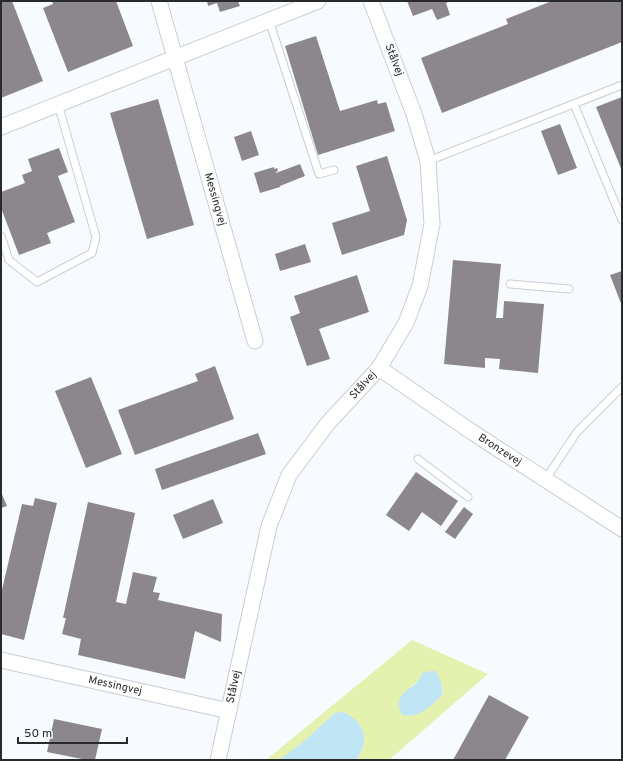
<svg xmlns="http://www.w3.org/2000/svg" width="623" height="761" font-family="Overpass,sans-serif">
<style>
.green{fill:#e5f1af;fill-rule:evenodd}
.water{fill:#c0e6f6}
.building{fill:#8c878c}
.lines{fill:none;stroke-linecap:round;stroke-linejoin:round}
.service-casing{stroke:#c9ced3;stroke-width:9}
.minor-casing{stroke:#c9ced3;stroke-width:17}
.service{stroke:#fff;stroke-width:7}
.minor{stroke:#fff;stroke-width:15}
.labels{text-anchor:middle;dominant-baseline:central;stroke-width:4;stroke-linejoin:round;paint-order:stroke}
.street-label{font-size:11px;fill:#282a2b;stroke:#f7fbff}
</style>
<rect width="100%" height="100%" fill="#f7fbff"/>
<path class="green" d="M 412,640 L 488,674 L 389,760 L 356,760 L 364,744 L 302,743 L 279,760 L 266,760 ZM 419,681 L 441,682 L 443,693 L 440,697 L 411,686 Z"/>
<path class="water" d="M 430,671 L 436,671 L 441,682 L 443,693 C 434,705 418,719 402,715 C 392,695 407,693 418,681 C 420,679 421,675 422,673 Z
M 343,712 C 355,717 366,728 364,742 C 363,748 359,755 356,760 L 279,760 L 302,743 L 335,713 Z"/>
<path class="building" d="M 1,1 L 12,1 L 43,81 L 1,98 Z
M 52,1 L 116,1 L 133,46 L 68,72 L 43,8 L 53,4 Z
M 207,1 L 238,1 L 240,6 L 220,12 L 217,3 L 208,6 Z
M 407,1 L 451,1 L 446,3 L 450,15 L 437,20 L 432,9 L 413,16 Z
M 552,1 L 622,1 L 622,42 L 442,113 L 421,58 L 508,24 L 506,19 Z
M 316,36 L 340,111 L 377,100 L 378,104 L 386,102 L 395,131 L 318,155 L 285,46 Z
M 622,97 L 622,171 L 596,107 Z
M 158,99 L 194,225 L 147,239 L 110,113 Z
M 560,124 L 577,168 L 558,175 L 541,131 Z
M 251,131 L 259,155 L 242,161 L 234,137 Z
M 59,148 L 68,172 L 58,176 L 75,222 L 47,233 L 51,243 L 19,255 L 1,208 L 1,192 L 25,183 L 22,175 L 32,171 L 28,159 Z
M 387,156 L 407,220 L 404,235 L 342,255 L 332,223 L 370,211 L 356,166 Z
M 300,164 L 305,176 L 280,186 L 280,187 L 260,193 L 254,173 L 274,167 L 274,169 L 277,168 L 278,171 L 276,172 L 276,173 Z
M 305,244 L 311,262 L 280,271 L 275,254 Z
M 453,260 L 501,264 L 496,318 L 503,318 L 504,301 L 544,304 L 538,373 L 499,369 L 500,359 L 485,358 L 485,368 L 444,364 Z
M 622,271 L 622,306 L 610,275 Z
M 357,275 L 369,312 L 319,329 L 330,359 L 307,366 L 290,317 L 300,313 L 294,296 Z
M 215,366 L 234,419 L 135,455 L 118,410 L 198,381 L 195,374 Z
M 91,377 L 122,454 L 86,468 L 55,391 Z
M 258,433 L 266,454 L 162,490 L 155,469 Z
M 416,472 L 458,501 L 441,526 L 422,512 L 409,531 L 386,515 Z
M 1,492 L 7,506 L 1,508 Z
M 35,498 L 57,503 L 24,640 L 1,634 L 1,594 L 22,504 L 33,506 Z
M 213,499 L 223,523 L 183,539 L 173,515 Z
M 88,502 L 135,513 L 116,602 L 126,604 L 133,572 L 157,577 L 153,592 L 160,593 L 158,600 L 222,614 L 221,642 L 195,631 L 185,679 L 78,655 L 81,639 L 62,634 L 66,618 L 63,618 Z
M 464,507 L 473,514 L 455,539 L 445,532 Z
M 489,695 L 529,717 L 505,760 L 453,760 Z
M 54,719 L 102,729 L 95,760 L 87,760 L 47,752 Z"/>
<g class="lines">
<g class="service-casing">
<path id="service" d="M 269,20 L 319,174 L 334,170
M 574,104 L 622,220
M 428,161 L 622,85
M 1,236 L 9,260 L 37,282 L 92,253 L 96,237 L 58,104
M 510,284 L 569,289
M 418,459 L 468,497
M 545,480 L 577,432 L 622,387"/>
</g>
<g class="minor-casing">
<g id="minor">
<path id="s1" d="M 159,1 L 255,341"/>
<path d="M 1,127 L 318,1"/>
<path id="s2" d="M 379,368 L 472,432 L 622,529"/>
<path id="s3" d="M 1,660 L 229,711"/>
<path id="s4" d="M 218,760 L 269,526 L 289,475 L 328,423 L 379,368 L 406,323 L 420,286 L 432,224 L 428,161 L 414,114 L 371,1"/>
</g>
</g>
<use href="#service" class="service"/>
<use href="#minor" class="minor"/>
</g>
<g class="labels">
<g class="street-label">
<text transform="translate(394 60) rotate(69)">Stålvej</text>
<text stroke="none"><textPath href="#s1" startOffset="206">Messingvej</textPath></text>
<text stroke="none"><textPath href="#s4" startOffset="411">Stålvej</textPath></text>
<text stroke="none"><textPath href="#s2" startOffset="146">Bronzevej</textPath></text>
<text stroke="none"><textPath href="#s3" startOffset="117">Messingvej</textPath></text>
<text stroke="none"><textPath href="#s4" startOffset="75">Stålvej</textPath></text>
</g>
</g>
<rect width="623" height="761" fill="none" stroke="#282a2b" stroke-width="4"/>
<path d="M18 737v6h109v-6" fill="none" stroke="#282a2b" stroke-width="2"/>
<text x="24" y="737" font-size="12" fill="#282a2b" stroke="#f7fbff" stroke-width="3" paint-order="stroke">50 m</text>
</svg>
